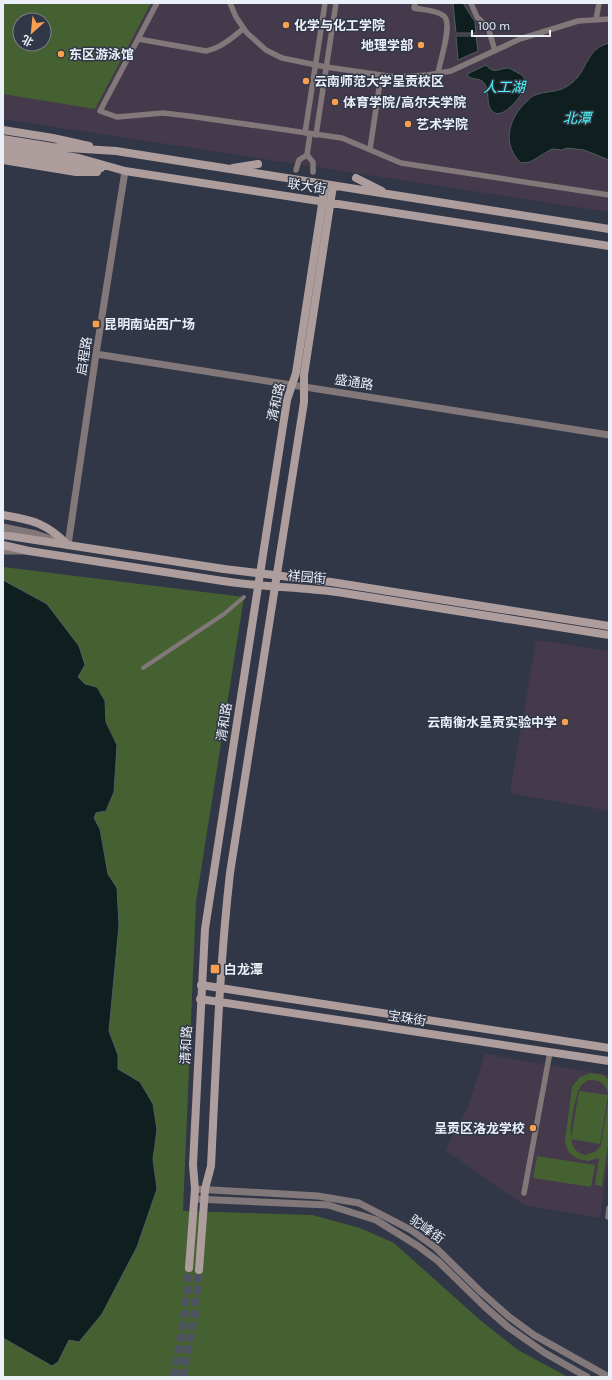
<svg xmlns="http://www.w3.org/2000/svg" width="612" height="1380" font-family="Karla,'Noto Sans SC',sans-serif">
<style>
.education{fill:#443a4b;fill-rule:evenodd}
.green{fill:#466131;fill-rule:evenodd}
.water{fill:#0f1e1e;stroke:#515d5f}
.lines{fill:none;stroke-linecap:round;stroke-linejoin:round}
.secondary-tunnel{stroke:#4d5361;stroke-width:8;stroke-dasharray:8 4;stroke-linecap:butt}
.pedestrian{stroke:#837879;stroke-width:4}
.minor{stroke:#837879;stroke-width:5.5}
.tertiary{stroke:#837879;stroke-width:7}
.secondary{stroke:#ad9d9d;stroke-width:8}
.secondary-bridge{stroke:#ad9d9d;stroke-width:8}
.poi-dot{fill:#fa9f4f;stroke:#313746;stroke-width:1.5}
.labels{text-anchor:middle;dominant-baseline:central;stroke-width:3;stroke-linejoin:round;paint-order:stroke}
.poi-label{font-size:13px;font-weight:bold;fill:#eaeff8;stroke:#313746;text-anchor:start}
.street-label{font-size:13px;fill:#eaeff8;stroke:#313746}
.water-label{font-size:14px;font-style:italic;fill:#4ef9f9;stroke:#313746}
</style>
<rect width="100%" height="100%" fill="#313746"/>
<path class="education" d="M 3,3 L 609,3 L 609,212 L 3,119 ZM 20,20 L 44,20 L 44,44 L 20,44 Z
M 536,640 L 609,651 L 609,811 L 510,793 Z
M 485,1054 L 609,1075 L 609,1156 L 600,1218 L 524,1205 L 445,1150 L 468,1107 Z"/>
<path class="green" d="M 3,3 L 151,3 L 95,109 L 3,94 ZM 20,20 L 44,20 L 44,44 L 20,44 Z
M 3,567 L 244,597 L 196,902 L 183,1211 L 312,1215 L 360,1228 L 394,1243 L 480,1320 L 518,1350 L 568,1377 L 3,1377 Z
M 591,1073 L 603,1075 L 609,1080 L 609,1138 L 602,1186 L 595,1185 L 599,1158 L 588,1161 L 578,1159 L 569,1153 L 565,1142 L 572,1087 L 580,1077 ZM 589,1080 C 600,1079 607,1085 609,1096 L 601,1145 L 596,1151 L 586,1155 C 560,1152 574,1108 578,1091 L 582,1084 Z
M 579,1091 L 608,1095 L 600,1144 L 571,1139 Z
M 537,1156 L 595,1165 L 591,1187 L 533,1178 Z"/>
<path class="water" d="M 453,3 L 463,3 L 475,22 L 476,33 L 456,33 Z
M 456,36 L 476,36 L 478,51 L 458,60 Z
M 609,43 L 609,160 L 584,150 L 567,148 L 562,150 L 552,149 L 530,162 L 521,163 C 502,145 508,121 524,104 C 527,102 530,97 533,96 C 549,89 557,95 573,82 C 588,69 586,49 609,43 Z
M 486,65 C 494,75 499,68 509,68 L 522,75 L 527,82 C 526,91 504,121 493,112 C 484,105 492,89 482,81 C 478,78 472,80 468,76 L 467,74 Z
M 3,580 L 47,604 L 79,646 L 85,665 L 78,677 L 85,684 L 97,687 L 105,701 L 106,722 L 117,745 L 114,792 L 106,811 L 96,813 L 94,818 L 100,829 L 108,874 L 117,888 L 119,925 L 109,1031 L 118,1055 L 118,1069 L 140,1082 L 153,1104 L 157,1130 L 153,1159 L 157,1189 L 137,1247 L 102,1314 L 79,1342 L 69,1340 L 58,1362 L 52,1366 L 3,1338 Z"/>
<g class="lines">
<path class="secondary-tunnel" d="M 174,1377 L 185,1312 L 189,1268
M 183,1377 L 195,1313 L 199,1270"/>
<path class="pedestrian" d="M 143,668 L 224,614 L 244,597"/>
<path class="minor" d="M 157,3 L 100,111 L 117,117 L 163,113 L 189,116 L 342,138 L 401,163 L 609,195
M 230,3 L 236,17 L 247,33 L 266,50 L 282,58 L 326,67 L 395,77 L 428,75 L 451,71 L 520,39 L 578,21 L 609,19
M 415,3 L 414,8 C 423,10 437,10 444,16 C 453,24 440,61 438,73
M 471,3 L 477,17 L 488,27 L 495,51
M 596,20 L 599,3
M 138,39 L 206,51 C 221,48 232,38 243,29
M 305,133 L 325,3
M 316,135 L 336,3
M 370,149 L 381,75
M 307,155 L 310,134
M 307,155 L 313,162 L 313,172
M 296,170 L 299,160 L 307,155
M 524,1193 L 550,1052
M 608,1217 L 609,1208"/>
<path class="tertiary" d="M 96,354 L 609,435
M 3,527 L 36,534 L 68,545 L 96,354 L 125,171
M 3,551 L 25,551
M 195,1189 L 318,1196 L 359,1203 L 411,1230 L 436,1248 L 481,1292 L 508,1316 L 534,1335 L 609,1377
M 195,1199 L 328,1205 L 376,1220 L 418,1246 L 438,1261 L 484,1306 L 508,1327 L 545,1353 L 587,1377"/>
<path class="secondary" d="M 3,130 L 53,138 L 89,146
M 3,139 L 52,147 L 116,151 L 609,229
M 3,146 L 79,158 L 125,171 L 609,246
M 3,153 L 101,168
M 3,160 L 76,172 L 97,172
M 233,168 L 258,164
M 356,178 L 382,191
M 3,515 C 33,520 46,523 68,545
M 3,535 L 68,545
M 3,545 L 29,551
M 224,569 L 331,582 L 609,626
M 223,581 C 261,587 299,587 337,592 L 609,635
M 201,985 L 609,1048
M 200,999 L 609,1061
M 189,1268 L 195,1189 L 193,1165 L 205,929 L 287,400 L 296,373 L 325,185
M 199,1270 L 205,1189 L 211,1166 C 216,1068 219,970 230,873 L 304,402 L 304,375 L 333,186"/>
<path class="secondary-bridge" d="M 68,545 L 224,569
M 29,551 L 223,581"/>
</g>
<g class="poi-dot">
<circle cx="286" cy="25" r="4"/>
<circle cx="421" cy="45" r="4"/>
<circle cx="61" cy="54" r="4"/>
<circle cx="306" cy="81" r="4"/>
<circle cx="335" cy="102" r="4"/>
<circle cx="408" cy="124" r="4"/>
<rect x="92" y="320" width="8" height="8" rx="2"/>
<circle cx="565" cy="722" r="4"/>
<rect x="210" y="964" width="10" height="10" rx="2"/>
<circle cx="533" cy="1128" r="4"/>
</g>
<g class="labels">
<g class="poi-label">
<text x="294" y="25">化学与化工学院</text>
<text x="413" y="45" text-anchor="end">地理学部</text>
<text x="69" y="54">东区游泳馆</text>
<text x="314" y="81">云南师范大学呈贡校区</text>
<text x="343" y="102">体育学院/高尔夫学院</text>
<text x="416" y="124">艺术学院</text>
<text x="104" y="324">昆明南站西广场</text>
<text x="557" y="722" text-anchor="end">云南衡水呈贡实验中学</text>
<text x="224" y="969">白龙潭</text>
<text x="525" y="1128" text-anchor="end">呈贡区洛龙学校</text>
</g>
<g class="street-label">
<text transform="translate(307 186) rotate(9)">联大街</text>
<text transform="translate(84 356) rotate(-81)">启程路</text>
<text transform="translate(354 382) rotate(9)">盛通路</text>
<text transform="translate(276 402) rotate(-77)">清和路</text>
<text transform="translate(307 577) rotate(5)">祥园街</text>
<text transform="translate(224 722) rotate(-81)">清和路</text>
<text transform="translate(407 1018) rotate(9)">宝珠街</text>
<text transform="translate(186 1045) rotate(-87)">清和路</text>
<text transform="translate(427 1229) rotate(35)">驼峰街</text>
</g>
<g class="water-label">
<text x="504" y="87">人工湖</text>
<text x="577" y="118">北潭</text>
</g>
</g>
<rect width="612" height="1380" fill="none" stroke="#eaeff8" stroke-width="8"/>
<g transform="translate(32 32) rotate(207)"><circle r="19" fill="#313746" stroke="#7b818d"/>
<path d="M0-3L7 15L0 10L-7 15Z" fill="#fa9f4f"/>
<text y="-6" font-size="11" font-weight="bold" text-anchor="middle" fill="#eaeff8">北</text>
</g>
<path d="M472 30v6h78v-6" fill="none" stroke="#eaeff8" stroke-width="2"/>
<text x="478" y="30" font-size="12" fill="#eaeff8" stroke="#313746" stroke-width="3" paint-order="stroke">100 m</text>
</svg>
